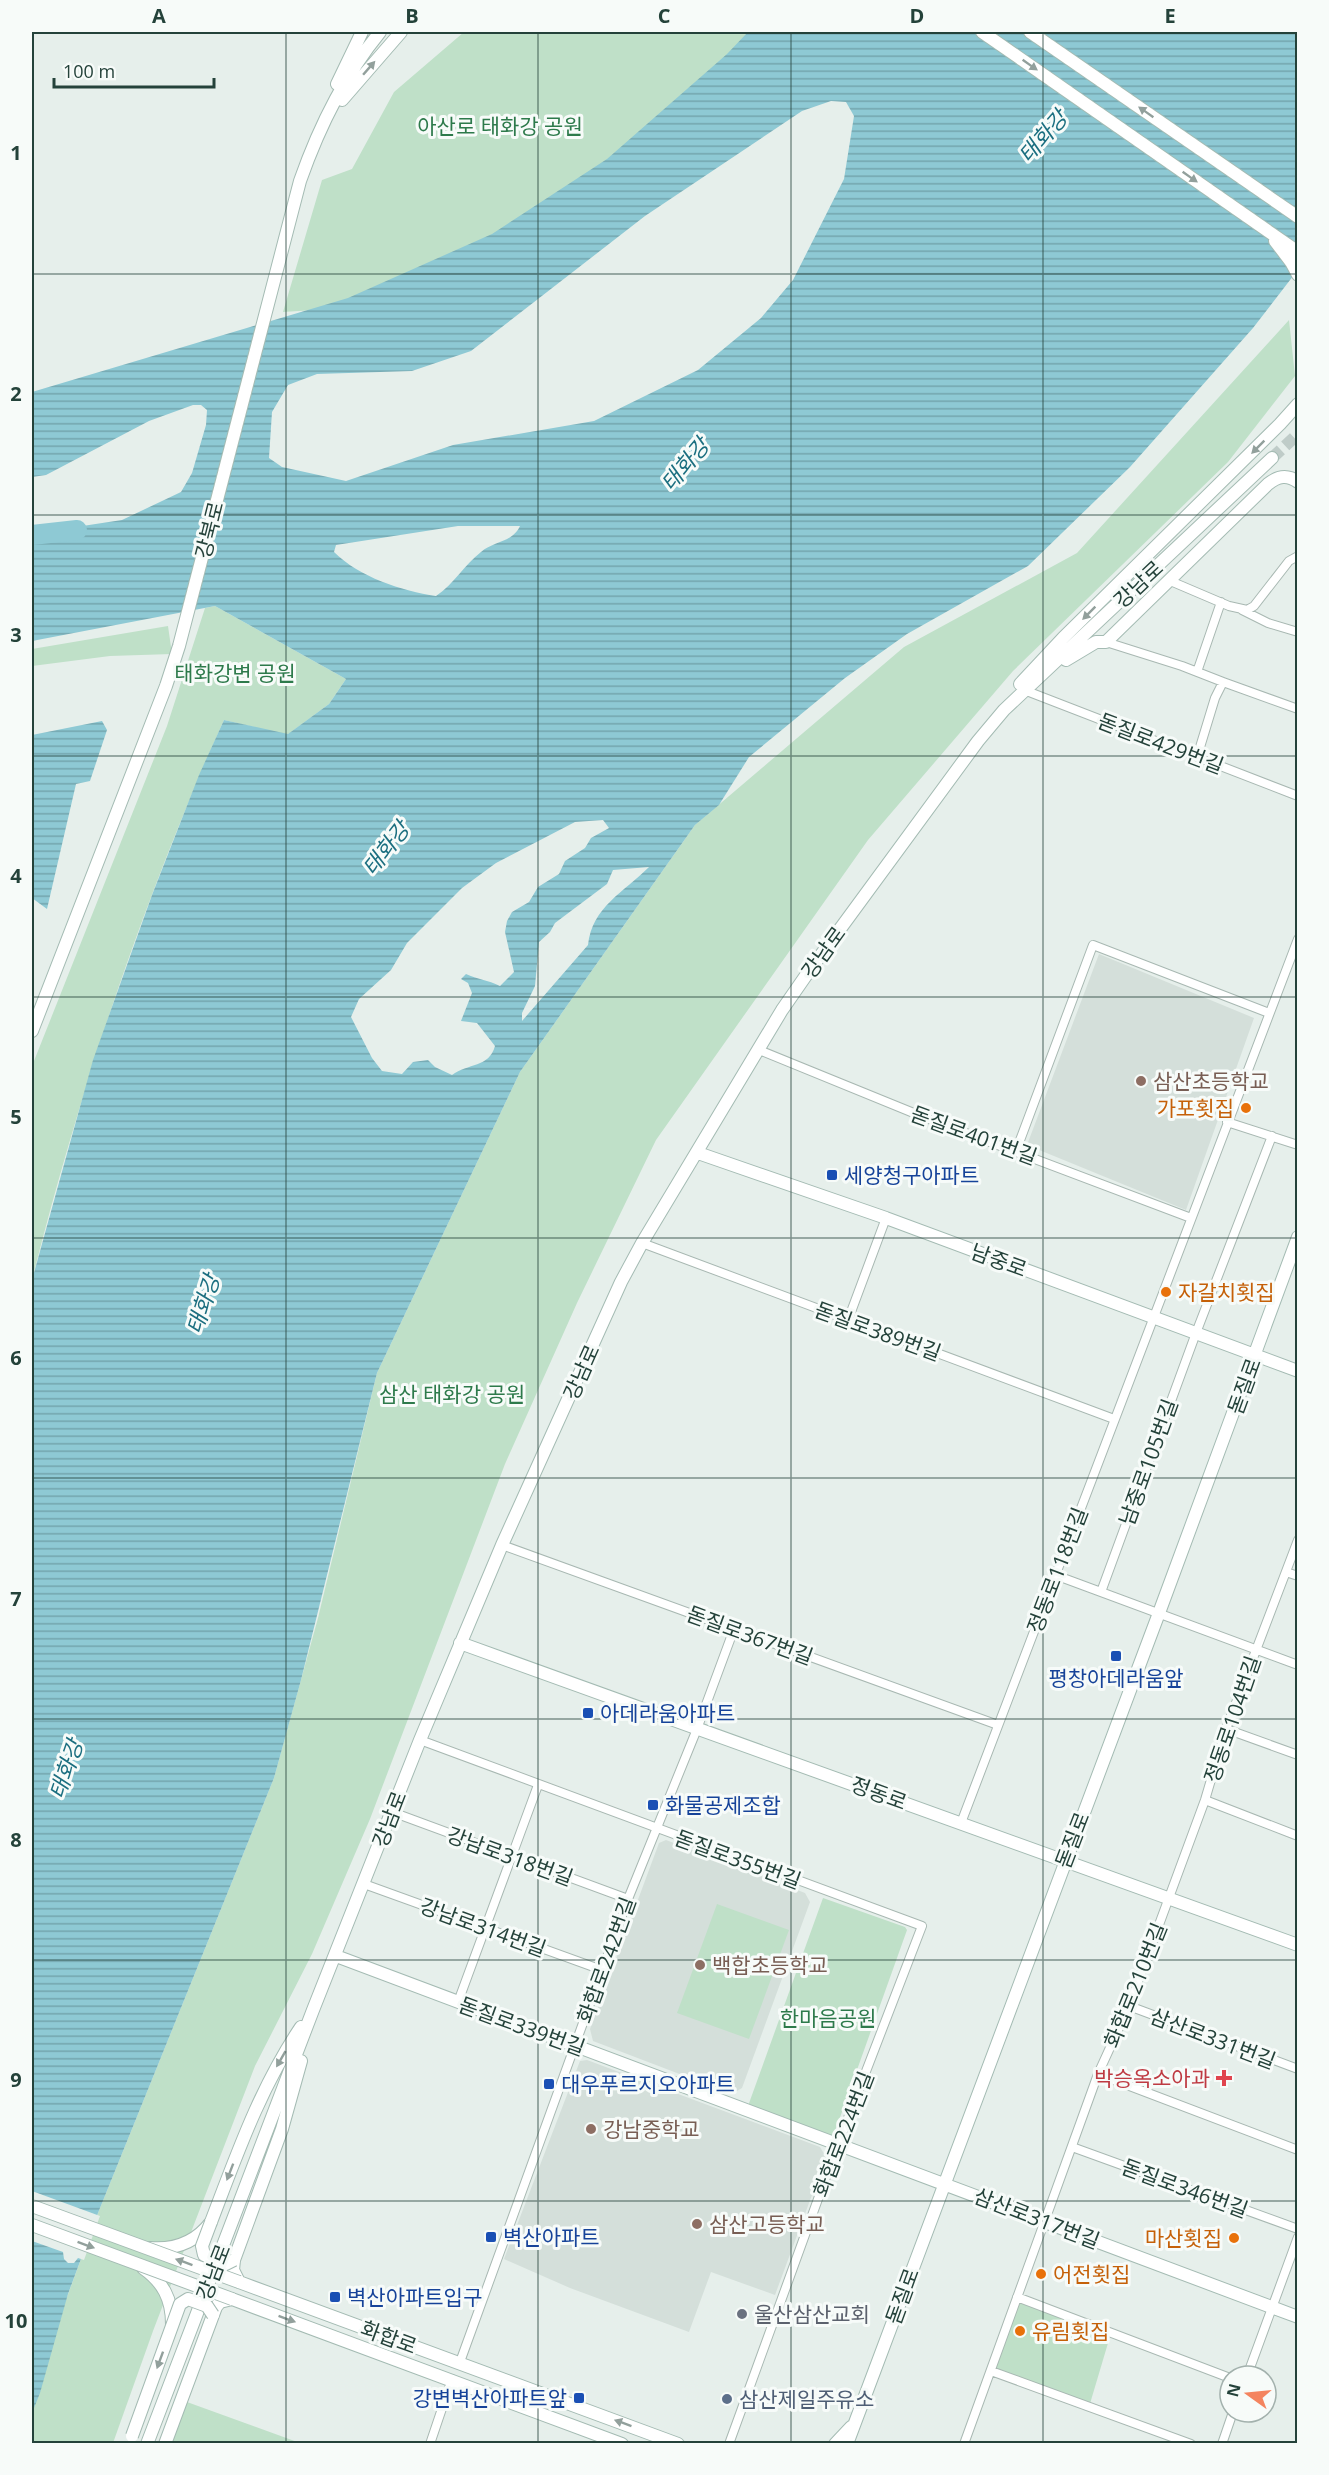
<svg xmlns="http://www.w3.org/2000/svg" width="1329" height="2475" font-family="'Open Sans','Noto Sans KR',sans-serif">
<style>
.built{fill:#d4dfda}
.park{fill:#bfe0c8}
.water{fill:url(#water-rules);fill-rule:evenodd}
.pier{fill:#e6efeb}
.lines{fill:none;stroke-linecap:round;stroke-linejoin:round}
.river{stroke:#8ec9d4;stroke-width:20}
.secondary-tunnel{stroke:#bfccc8;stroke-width:12;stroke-dasharray:12 6;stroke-linecap:butt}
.street-casing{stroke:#a8b8b2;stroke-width:10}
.secondary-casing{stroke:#a4bbb3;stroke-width:14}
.street{stroke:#fff;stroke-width:8}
.secondary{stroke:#fff;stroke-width:12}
.secondary-bridge-casing{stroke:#a4bbb3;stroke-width:14;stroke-linecap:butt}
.secondary-bridge{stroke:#fff;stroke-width:12}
.oneway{fill:#92a09c}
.grid{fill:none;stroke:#24423a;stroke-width:1.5;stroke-opacity:0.55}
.education-dot{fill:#8d6e63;stroke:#f7fbf9;stroke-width:2}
.food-dot{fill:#e8710a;stroke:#f7fbf9;stroke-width:2}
.transit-dot{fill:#1a4fb4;stroke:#f7fbf9;stroke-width:2}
.health-dot{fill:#e0444e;stroke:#f7fbf9;stroke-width:2}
.worship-dot{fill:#6b7280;stroke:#f7fbf9;stroke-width:2}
.service-dot{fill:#5c6f8a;stroke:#f7fbf9;stroke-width:2}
.labels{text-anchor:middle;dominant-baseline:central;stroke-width:6;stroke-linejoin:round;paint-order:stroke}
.park-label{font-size:21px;fill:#2d7a4b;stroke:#f7fbf9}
.street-label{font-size:21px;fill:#24423a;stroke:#f7fbf9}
.education-label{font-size:21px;fill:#785e54;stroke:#f7fbf9;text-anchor:start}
.food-label{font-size:21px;fill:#c56008;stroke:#f7fbf9;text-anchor:start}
.transit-label{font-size:21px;fill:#164399;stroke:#f7fbf9;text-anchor:start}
.health-label{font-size:21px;fill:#be3a42;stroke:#f7fbf9;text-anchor:end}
.worship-label{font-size:21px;fill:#5b616d;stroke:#f7fbf9;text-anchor:start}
.service-label{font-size:21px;fill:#4e5e75;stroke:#f7fbf9;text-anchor:start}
.water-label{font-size:22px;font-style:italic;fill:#1c6f80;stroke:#f7fbf9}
.neatline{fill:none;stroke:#24423a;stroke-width:2}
.grid-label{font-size:20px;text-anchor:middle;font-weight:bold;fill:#24423a}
</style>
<defs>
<pattern id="water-rules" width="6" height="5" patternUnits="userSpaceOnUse" patternTransform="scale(1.5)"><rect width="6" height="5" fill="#8ec9d4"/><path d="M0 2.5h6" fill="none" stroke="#74a5ad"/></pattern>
</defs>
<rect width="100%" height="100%" fill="#e6efeb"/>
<path class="built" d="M 1099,954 L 1254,1018 L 1186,1210 L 1027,1145 Z
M 666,1840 L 805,1893 L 810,1902 L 742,2088 L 732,2094 L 593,2041 L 590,2029 L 659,1843 Z
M 587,2060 L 820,2147 L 826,2157 L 775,2295 L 711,2272 L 689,2332 L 570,2288 L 504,2259 L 580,2061 Z"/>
<path class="park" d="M 464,32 L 759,32 L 664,130 L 511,233 L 347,308 L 283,312 L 322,180 L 352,169 L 394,92 Z
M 1289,320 L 1295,376 L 1228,462 L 1013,671 L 868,840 L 656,1140 L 577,1303 L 505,1464 L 370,1819 L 312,1954 L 255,2066 L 153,2331 L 113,2443 L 32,2443 L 32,2392 L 98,2213 L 274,1778 L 318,1618 L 377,1373 L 520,1072 L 695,825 L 904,647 L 1077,553 Z
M 215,606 L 346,679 L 329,704 L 287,735 L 224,720 C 143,900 80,1089 32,1280 L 32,1066 L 167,726 L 205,608 Z
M 168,626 L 172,654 L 110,656 L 32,666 L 32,649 Z
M 823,1898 L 905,1927 L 907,1930 L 833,2137 L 748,2106 Z
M 717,1904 L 789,1930 L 749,2039 L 677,2013 Z
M 1017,2297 L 1111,2333 L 1089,2407 L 991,2371 Z
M 187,2402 L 300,2443 L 170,2444 Z"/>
<path class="water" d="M 748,32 L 1297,32 L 1297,271 L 1253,328 L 1130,467 L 1028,566 L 907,634 L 845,678 L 749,757 L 719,805 L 695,825 L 520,1072 L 377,1373 L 301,1680 L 274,1778 L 98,2213 L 68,2294 L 40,2393 L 32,2413 L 32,1280 L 93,1060 L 152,895 L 199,775 L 224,720 L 288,734 L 329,704 L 346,679 L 215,606 L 32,641 L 32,543 L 39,542 L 56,530 L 122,520 L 181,492 L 192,473 L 206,425 L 207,410 L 201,405 L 193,405 L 149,421 L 46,475 L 32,477 L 32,392 L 348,298 L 492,234 L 607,159 L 727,54 ZM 831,101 L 846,102 L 854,116 L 844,179 L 793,280 L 761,318 L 698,370 L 594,421 L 453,445 L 346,481 L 282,467 L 269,458 L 272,412 L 288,385 L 317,374 L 412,371 L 471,351 L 645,216 L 802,111 ZM 458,526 L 520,526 C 512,543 494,541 481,552 C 464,565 454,584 436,596 C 402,591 359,577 334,552 L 336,545 ZM 603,820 L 609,828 L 591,838 L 585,848 L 565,861 L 559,874 L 538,887 L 529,902 L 512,912 L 507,921 L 505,932 L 514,972 L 500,986 C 488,980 477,979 466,974 L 461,979 L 468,983 L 472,993 L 461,1021 L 477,1023 L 495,1046 C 489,1068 468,1063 452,1075 L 435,1067 L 428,1060 L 413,1062 L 402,1074 L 382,1071 L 372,1058 L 351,1017 L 359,999 L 391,970 L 407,943 L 462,888 L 496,863 L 575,822 ZM 649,867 C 624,892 592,907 588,945 L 522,1021 L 522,1013 L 535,986 L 539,942 L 550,932 L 555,923 L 607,884 L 613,870 Z
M 102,721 L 107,730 L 90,781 L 76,784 L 47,909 L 32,898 L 32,735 Z"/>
<path class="pier" d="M 32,2191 L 100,2216 L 84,2260 L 78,2258 L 74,2263 L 68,2263 L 64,2259 L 63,2252 L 32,2241 Z"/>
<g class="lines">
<path class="river" d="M 32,535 L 77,530"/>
<path class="secondary-tunnel" d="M 1272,458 L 1298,434"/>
<g class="street-casing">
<path id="street" d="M 1168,580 L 1229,606 L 1247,610 L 1254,606 L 1289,561 L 1298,556
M 1242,610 L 1268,623 L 1298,632
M 1106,642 L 1182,666 L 1223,682
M 1197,672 L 1221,602
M 1024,690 L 1298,796
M 1197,757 L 1215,698 L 1223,682 L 1298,709
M 759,1050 L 921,1116 L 1191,1218
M 1227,1122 L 1298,1145
M 1016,1151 L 1093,945 L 1269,1013
M 642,1243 L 1114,1419
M 848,1320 L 886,1218
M 502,1545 L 998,1725
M 1286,1572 L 1298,1576
M 1055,1575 L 1298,1665
M 1101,1592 L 1196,1333 L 1272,1136
M 1226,1729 L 1298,1755
M 420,1740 L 922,1926 L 838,2144 L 729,2444
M 1205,1800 L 1298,1836
M 392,1812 L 628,1899
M 961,1823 L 1298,939
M 364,1884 L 602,1970
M 458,2002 L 538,1785
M 1129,2006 L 1298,2069
M 1098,2074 L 1298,2150
M 1072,2147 L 1298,2229
M 1017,2297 L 1230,2378
M 460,2362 L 628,1899 L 697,1729 L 734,1629
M 991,2371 L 1191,2444
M 1247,2376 L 1298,2237
M 430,2444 L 452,2379
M 964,2444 L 1098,2074 L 1129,2006 L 1205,1800 L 1226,1729 L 1298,1540
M 1222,2444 L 1233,2412"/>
</g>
<g class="secondary-casing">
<path id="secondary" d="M 982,32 L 1298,252
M 1030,32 L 1298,217
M 337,84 L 362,32
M 342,100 L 401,32
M 1275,241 L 1291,262 L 1298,275
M 1066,660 L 1096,642 L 1106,642 L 1268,484 C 1278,476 1287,474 1298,482
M 1020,684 L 1063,638 L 1280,424 L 1298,404
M 32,1031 L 166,686 L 179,646 L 300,181 C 319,127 344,76 380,32
M 698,1153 L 886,1218 L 1298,1371
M 460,1643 L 1298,1945
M 336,1956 L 1298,2317
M 301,2061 L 282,2129 L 234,2260 L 233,2270 L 239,2282 L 678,2444
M 150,2248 C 175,2250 196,2242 211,2222 C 237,2154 260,2088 301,2027
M 143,2268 C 163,2282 172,2299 172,2324
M 147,2444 L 313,2010 L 420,1740 L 502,1545 L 621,1282 L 642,1243 L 782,1010 L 807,974 L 978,741 L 1004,710 L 1272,458
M 165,2444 L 216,2307 L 220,2302 L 232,2299 L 622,2444
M 835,2444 L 851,2427
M 847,2444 L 1159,1613 L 1298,1237"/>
</g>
<use href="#street" class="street"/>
<use href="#secondary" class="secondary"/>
<g class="secondary-bridge-casing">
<path id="secondary-bridge" d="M 32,2206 L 239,2282
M 211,2222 L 202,2246 L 204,2255 L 226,2264 L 234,2260
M 32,2225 L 232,2299
M 132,2436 L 180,2304 L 188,2299 L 207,2306 L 213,2315"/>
</g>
<use href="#secondary-bridge" class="secondary-bridge"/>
</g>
<defs><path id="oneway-solid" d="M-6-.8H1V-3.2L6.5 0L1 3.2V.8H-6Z" transform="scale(1.5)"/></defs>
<g class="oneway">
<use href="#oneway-solid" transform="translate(1030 65) rotate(35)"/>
<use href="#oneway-solid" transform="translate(369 68) rotate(-49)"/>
<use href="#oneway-solid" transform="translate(1146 112) rotate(-145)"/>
<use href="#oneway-solid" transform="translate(1190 177) rotate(35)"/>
<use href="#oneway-solid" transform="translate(1258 447) rotate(135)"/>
<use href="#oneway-solid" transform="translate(1089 613) rotate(135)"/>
<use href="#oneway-solid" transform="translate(281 2059) rotate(120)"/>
<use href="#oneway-solid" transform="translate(230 2172) rotate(111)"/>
<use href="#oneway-solid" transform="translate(86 2245) rotate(20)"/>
<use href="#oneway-solid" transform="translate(184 2262) rotate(-160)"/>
<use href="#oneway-solid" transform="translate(287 2319) rotate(20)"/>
<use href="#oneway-solid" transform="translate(160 2360) rotate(110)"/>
<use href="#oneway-solid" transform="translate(623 2423) rotate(-160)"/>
</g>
<path class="grid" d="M 286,32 L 286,2444M 538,32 L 538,2444M 791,32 L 791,2444M 1043,32 L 1043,2444M 32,274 L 1298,274M 32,515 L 1298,515M 32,756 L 1298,756M 32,997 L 1298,997M 32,1238 L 1298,1238M 32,1478 L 1298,1478M 32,1719 L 1298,1719M 32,1960 L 1298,1960M 32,2201 L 1298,2201"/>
<g class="education-dot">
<circle cx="1141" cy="1081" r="6"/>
<circle cx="700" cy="1965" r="6"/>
<circle cx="591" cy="2129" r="6"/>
<circle cx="697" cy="2224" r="6"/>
</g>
<g class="food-dot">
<circle cx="1246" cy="1108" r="6"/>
<circle cx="1166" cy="1292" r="6"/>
<circle cx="1234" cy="2238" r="6"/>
<circle cx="1041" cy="2274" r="6"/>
<circle cx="1020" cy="2331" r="6"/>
</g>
<g class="transit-dot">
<rect x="826" y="1169" width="12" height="12" rx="3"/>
<rect x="1110" y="1650" width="12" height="12" rx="3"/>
<rect x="582" y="1707" width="12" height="12" rx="3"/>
<rect x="647" y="1799" width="12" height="12" rx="3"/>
<rect x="543" y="2078" width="12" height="12" rx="3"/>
<rect x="485" y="2231" width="12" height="12" rx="3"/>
<rect x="329" y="2291" width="12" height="12" rx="3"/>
<rect x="573" y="2392" width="12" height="12" rx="3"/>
</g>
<path class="health-dot" d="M1221 2069h6v6h6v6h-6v6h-6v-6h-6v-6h6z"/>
<circle class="worship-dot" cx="742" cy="2314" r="6"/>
<circle class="service-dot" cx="727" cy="2399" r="6"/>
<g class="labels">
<g class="park-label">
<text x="500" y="126">아산로 태화강 공원</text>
<text x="235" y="673">태화강변 공원</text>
<text x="452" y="1394">삼산 태화강 공원</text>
<text x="828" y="2018">한마음공원</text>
</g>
<g class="street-label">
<text transform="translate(209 530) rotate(-76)">강북로</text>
<text transform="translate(1138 584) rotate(-43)">강남로</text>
<text transform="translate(1161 743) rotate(21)">돋질로429번길</text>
<text transform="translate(823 952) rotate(-54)">강남로</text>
<text transform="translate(974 1135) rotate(20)">돋질로401번길</text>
<text transform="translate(999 1260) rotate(20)">남중로</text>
<text transform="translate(878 1331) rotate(20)">돋질로389번길</text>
<text transform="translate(581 1372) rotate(-66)">강남로</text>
<text transform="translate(1244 1386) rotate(-70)">돋질로</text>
<text transform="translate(1148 1462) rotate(-70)">남중로105번길</text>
<text transform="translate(1057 1570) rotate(-69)">정동로118번길</text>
<text transform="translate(750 1635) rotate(20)">돋질로367번길</text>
<text transform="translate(1232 1719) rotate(-71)">정동로104번길</text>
<text transform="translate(879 1793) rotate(20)">정동로</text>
<text transform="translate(389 1819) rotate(-69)">강남로</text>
<text transform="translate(1072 1840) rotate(-69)">돋질로</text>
<text transform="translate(510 1856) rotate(20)">강남로318번길</text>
<text transform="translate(738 1859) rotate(20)">돋질로355번길</text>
<text transform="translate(483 1927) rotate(20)">강남로314번길</text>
<text transform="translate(606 1960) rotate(-70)">화합로242번길</text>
<text transform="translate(1135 1985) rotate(-68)">화합로210번길</text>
<text transform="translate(522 2026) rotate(20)">돋질로339번길</text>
<text transform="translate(1213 2038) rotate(21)">삼산로331번길</text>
<text transform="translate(843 2134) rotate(-69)">화합로224번길</text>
<text transform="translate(1185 2188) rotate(20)">돋질로346번길</text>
<text transform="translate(1037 2218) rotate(21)">삼산로317번길</text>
<text transform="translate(213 2272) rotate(-69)">강남로</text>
<text transform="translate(902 2296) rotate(-70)">돋질로</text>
<text transform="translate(389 2337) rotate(20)">화합로</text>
</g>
<g class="education-label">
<text x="1153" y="1081">삼산초등학교</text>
<text x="712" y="1965">백합초등학교</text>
<text x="603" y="2129">강남중학교</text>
<text x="709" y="2224">삼산고등학교</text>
</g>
<g class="food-label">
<text x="1234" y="1108" text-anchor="end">가포횟집</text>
<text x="1178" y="1292">자갈치횟집</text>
<text x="1222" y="2238" text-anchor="end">마산횟집</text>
<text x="1053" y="2274">어전횟집</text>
<text x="1032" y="2331">유림횟집</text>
</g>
<g class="transit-label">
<text x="844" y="1175">세양청구아파트</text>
<text x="1116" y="1678" text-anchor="middle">평창아데라움앞</text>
<text x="600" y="1713">아데라움아파트</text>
<text x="665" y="1805">화물공제조합</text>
<text x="561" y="2084">대우푸르지오아파트</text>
<text x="503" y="2237">벽산아파트</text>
<text x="347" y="2297">벽산아파트입구</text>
<text x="567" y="2398" text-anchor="end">강변벽산아파트앞</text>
</g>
<g class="health-label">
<text x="1210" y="2078">박승옥소아과</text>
</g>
<g class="worship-label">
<text x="754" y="2314">울산삼산교회</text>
</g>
<g class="service-label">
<text x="739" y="2399">삼산제일주유소</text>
</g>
<g class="water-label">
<text transform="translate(1042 136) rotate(-49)">태화강</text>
<text transform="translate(684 464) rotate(-50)">태화강</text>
<text transform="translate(385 848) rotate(-52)">태화강</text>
<text transform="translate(202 1304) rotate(-72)">태화강</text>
<text transform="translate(65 1769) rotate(-71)">태화강</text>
</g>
</g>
<rect width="1329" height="2475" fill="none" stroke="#f7fbf9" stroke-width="66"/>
<g transform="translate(1248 2394) rotate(285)"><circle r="28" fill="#f7fbf9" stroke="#a3b1ad" stroke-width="1.5"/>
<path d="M0-4.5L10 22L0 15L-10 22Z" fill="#f4845f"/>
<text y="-9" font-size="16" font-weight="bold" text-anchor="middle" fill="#24423a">N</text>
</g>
<path d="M54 78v9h160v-9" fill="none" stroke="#24423a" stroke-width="3"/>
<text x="63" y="78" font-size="18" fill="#24423a" stroke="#f7fbf9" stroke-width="4.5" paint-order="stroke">100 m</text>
<rect x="33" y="33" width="1263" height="2409" class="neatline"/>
<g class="grid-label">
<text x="159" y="23">A</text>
<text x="412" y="23">B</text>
<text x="664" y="23">C</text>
<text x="917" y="23">D</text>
<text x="1170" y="23">E</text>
<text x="16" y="160">1</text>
<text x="16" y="401">2</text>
<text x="16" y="642">3</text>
<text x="16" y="883">4</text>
<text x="16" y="1124">5</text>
<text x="16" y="1365">6</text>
<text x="16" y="1606">7</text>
<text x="16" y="1847">8</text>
<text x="16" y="2087">9</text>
<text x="16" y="2328">10</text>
</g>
</svg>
